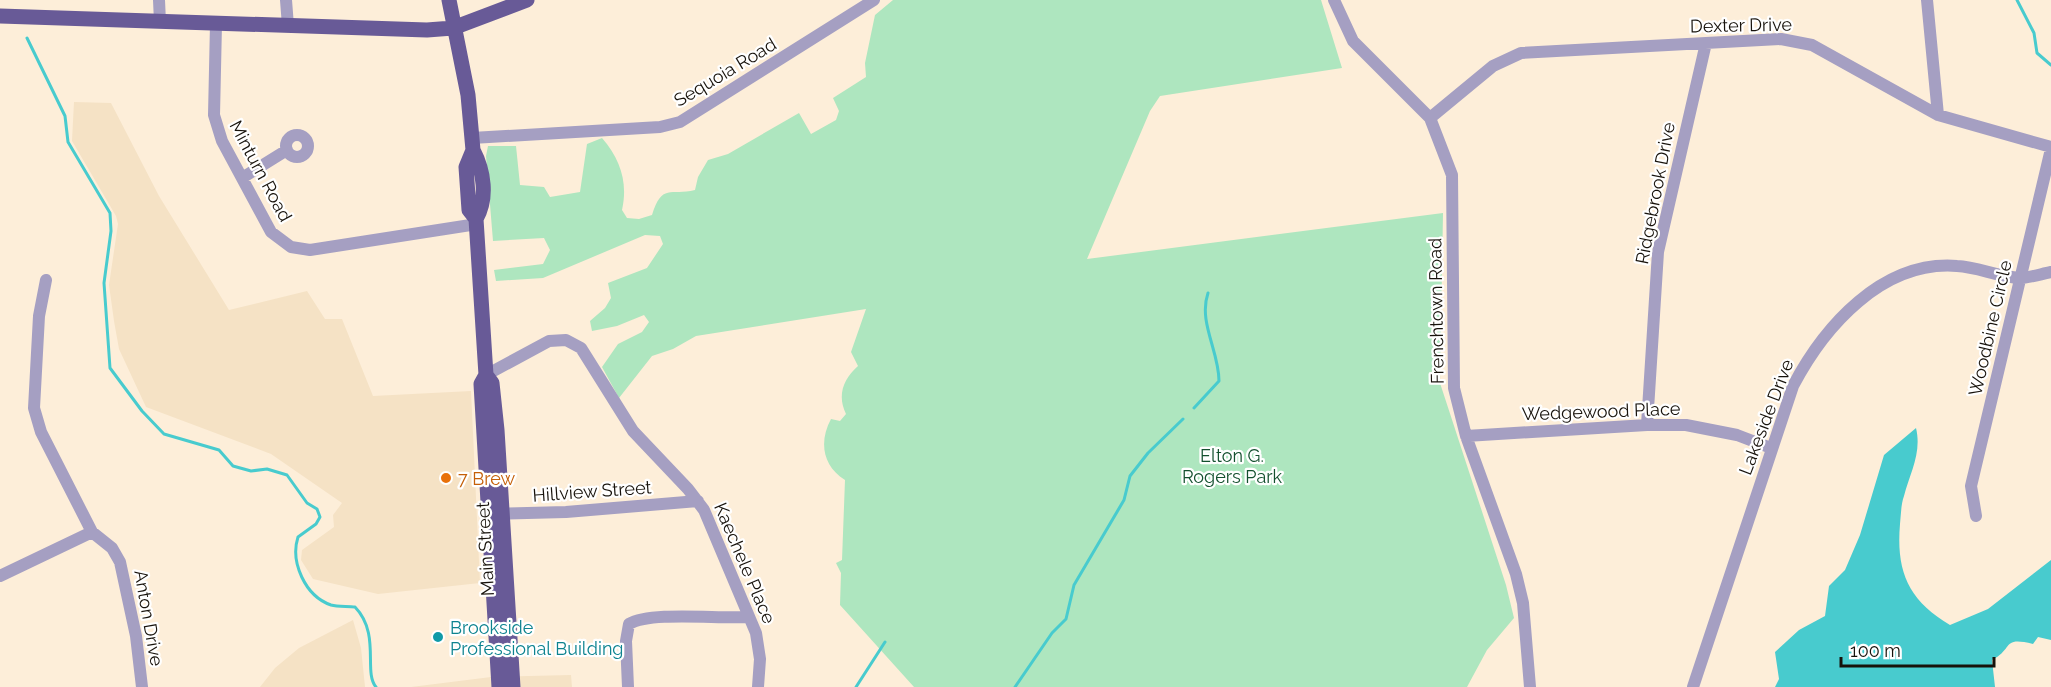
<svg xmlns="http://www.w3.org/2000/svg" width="2051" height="687" font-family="Raleway,sans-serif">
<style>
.built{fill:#f5e2c5}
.green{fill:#aee6bf}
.water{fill:#48cbce}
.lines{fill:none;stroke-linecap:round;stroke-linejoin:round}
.stream{stroke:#48cbce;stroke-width:3}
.minor{stroke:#a59fc2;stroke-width:12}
.major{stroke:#685a97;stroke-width:15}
.food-dot{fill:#e8710a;stroke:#fff;stroke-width:2}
.culture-dot{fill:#0f9aa8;stroke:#fff;stroke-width:2}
.labels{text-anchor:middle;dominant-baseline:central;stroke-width:4.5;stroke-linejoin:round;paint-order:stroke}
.street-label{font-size:18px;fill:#17120b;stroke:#fff}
.park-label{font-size:18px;fill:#13502e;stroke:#fff}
.food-label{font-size:18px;fill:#c56008;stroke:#fff;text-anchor:start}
.culture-label{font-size:18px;fill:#0d838f;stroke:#fff;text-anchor:start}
</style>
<rect width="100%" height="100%" fill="#fdeed9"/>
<path class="built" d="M 74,102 L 111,103 L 159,196 L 229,310 L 307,291 L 325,319 L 342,319 L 373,396 L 471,391 L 480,583 L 378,594 L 313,579 L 301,560 L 302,550 L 334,527 L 333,515 L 342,503 L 271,454 L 146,407 L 119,349 L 114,321 L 109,285 L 118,224 L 116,216 L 72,141 Z
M 353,620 L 361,648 L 365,687 L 260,687 L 275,668 L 299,648 Z
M 571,675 L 572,687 L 411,687 L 491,677 Z"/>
<path class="green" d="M 893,0 L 1321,0 L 1342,68 L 1160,96 L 1150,111 L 1087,259 L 1443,213 L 1440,383 L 1506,585 L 1514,618 L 1487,650 L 1467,687 L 914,687 L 840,605 L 841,573 L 836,563 L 842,560 L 845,480 C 822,466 819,441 831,419 L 840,421 L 846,414 C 837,396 843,379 858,366 L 851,352 L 866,309 L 696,336 L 673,349 L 652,356 L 619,398 L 602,367 L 618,344 L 642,332 L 649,322 L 644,315 L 617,326 L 592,331 L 590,321 L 605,308 L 611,298 L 608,283 L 647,268 L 663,244 L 660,236 L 645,235 L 543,278 L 496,281 L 494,270 L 543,264 L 550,250 L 544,238 L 493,241 L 486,156 L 488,146 L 516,146 L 520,185 L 544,187 L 550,197 L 580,192 L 587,144 L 602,138 C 621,160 628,183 622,210 L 627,218 L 639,219 L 652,215 C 662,183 670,196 695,190 L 698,177 L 708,160 L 728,154 L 799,113 L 811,134 L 836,120 L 839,111 L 833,98 L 866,77 L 865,63 L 875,15 Z"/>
<path class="water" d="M 1916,428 C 1922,453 1910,473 1904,496 C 1901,504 1901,514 1900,524 C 1896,571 1908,600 1950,625 L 1988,609 L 2051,560 L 2051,640 L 2038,637 L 2033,644 C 2001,636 2014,649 1992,660 L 1995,687 L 1775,687 L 1779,679 L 1775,652 L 1799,630 L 1825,616 L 1829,586 L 1845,570 L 1860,535 L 1884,455 Z"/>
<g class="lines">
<path class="stream" d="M 2017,0 L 2034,33 L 2037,53 L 2051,65
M 27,38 L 65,116 L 68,142 L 110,213 L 111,231 L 104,283 L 110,368 L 142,411 L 164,434 L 219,450 L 233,466 L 251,471 L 267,469 L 287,475 L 307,503 L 317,509 L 320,517 L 316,524 L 298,537 C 290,562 305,596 331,605 C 338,607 348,606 355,607 C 381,634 363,672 376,687
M 1194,408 L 1219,381 C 1219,351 1198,322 1208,293
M 856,687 L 885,642
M 1015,687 L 1052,633 L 1066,619 L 1074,585 L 1124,500 L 1130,476 L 1148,453 L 1183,419"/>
<path class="minor" d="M 159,0 L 160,22
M 286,0 L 288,26
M 1334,0 L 1353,41 L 1430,118 L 1452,175 L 1454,388 L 1466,436 L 1516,574 L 1523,603 L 1530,687
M 1927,0 L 1938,115
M 216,24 L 214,115 L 222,141 L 271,232 L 291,247 L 310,250 L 477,224
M 1430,118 L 1493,66 L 1521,53 L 1781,39 L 1812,45 L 1938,115 L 2051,147
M286 146a11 11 0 1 1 22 0a11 11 0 1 1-22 0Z
M 472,138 L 660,127 L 680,122 L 874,0
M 242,178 L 287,150
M 46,280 L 39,316 L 34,408 L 41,432 L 92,532 L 112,548 L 120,562 L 136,636 L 142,687
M 486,375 L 549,341 L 566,340 L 581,348 L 633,431 L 688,489 L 704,510 L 756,633 L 760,659 L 758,687
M 1647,425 L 1658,252 L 1706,43
M 1466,436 L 1647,425 L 1686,425 L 1737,435 L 1771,448
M 493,514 L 566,512 L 698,501
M 1976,516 L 1971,486 L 2051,149
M 0,576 L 92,532
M 628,687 L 626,641 L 629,624 C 651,611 718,619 748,617
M 1693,687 L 1793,386 C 1824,327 1882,260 1957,266 C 1978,267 1998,277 2020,278 C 2029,278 2041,274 2051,272"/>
<path class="major" d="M 449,0 L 468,95 L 473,150 L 466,167 L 469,210 L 476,219
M 0,16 L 427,30 L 453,28 L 527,0
M 473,150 C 484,171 488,198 476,219 L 486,375 L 492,383 L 497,430 L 513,687
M 486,375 L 481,384 L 499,687"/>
</g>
<circle class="food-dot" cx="446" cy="478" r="6"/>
<circle class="culture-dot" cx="438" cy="637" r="6"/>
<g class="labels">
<g class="street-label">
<text transform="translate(1741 25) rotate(-1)">Dexter Drive</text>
<text transform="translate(725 72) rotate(-31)">Sequoia Road</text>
<text transform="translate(261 171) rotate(62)">Minturn Road</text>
<text transform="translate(1655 193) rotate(-79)">Ridgebrook Drive</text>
<text transform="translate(1436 311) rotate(-91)">Frenchtown Road</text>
<text transform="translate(1990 328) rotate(-77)">Woodbine Circle</text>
<text transform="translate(1601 411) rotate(-2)">Wedgewood Place</text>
<text transform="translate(1766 417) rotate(-69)">Lakeside Drive</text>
<text transform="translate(592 491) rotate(-4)">Hillview Street</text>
<text transform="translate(485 549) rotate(-93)">Main Street</text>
<text transform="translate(745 563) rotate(67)">Kaechele Place</text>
<text transform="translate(149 618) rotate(80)">Anton Drive</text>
</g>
<g class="park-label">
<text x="1232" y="455">Elton G.<tspan x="1232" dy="21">Rogers Park</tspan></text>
</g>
<g class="food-label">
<text x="458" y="478">7 Brew</text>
</g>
<g class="culture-label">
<text x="450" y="627">Brookside<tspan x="450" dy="21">Professional Building</tspan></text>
</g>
</g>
<path d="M1841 657v9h153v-9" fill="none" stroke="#17120b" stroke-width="3"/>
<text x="1850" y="657" font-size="18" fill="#17120b" stroke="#ffffff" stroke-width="4.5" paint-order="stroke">100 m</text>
</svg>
